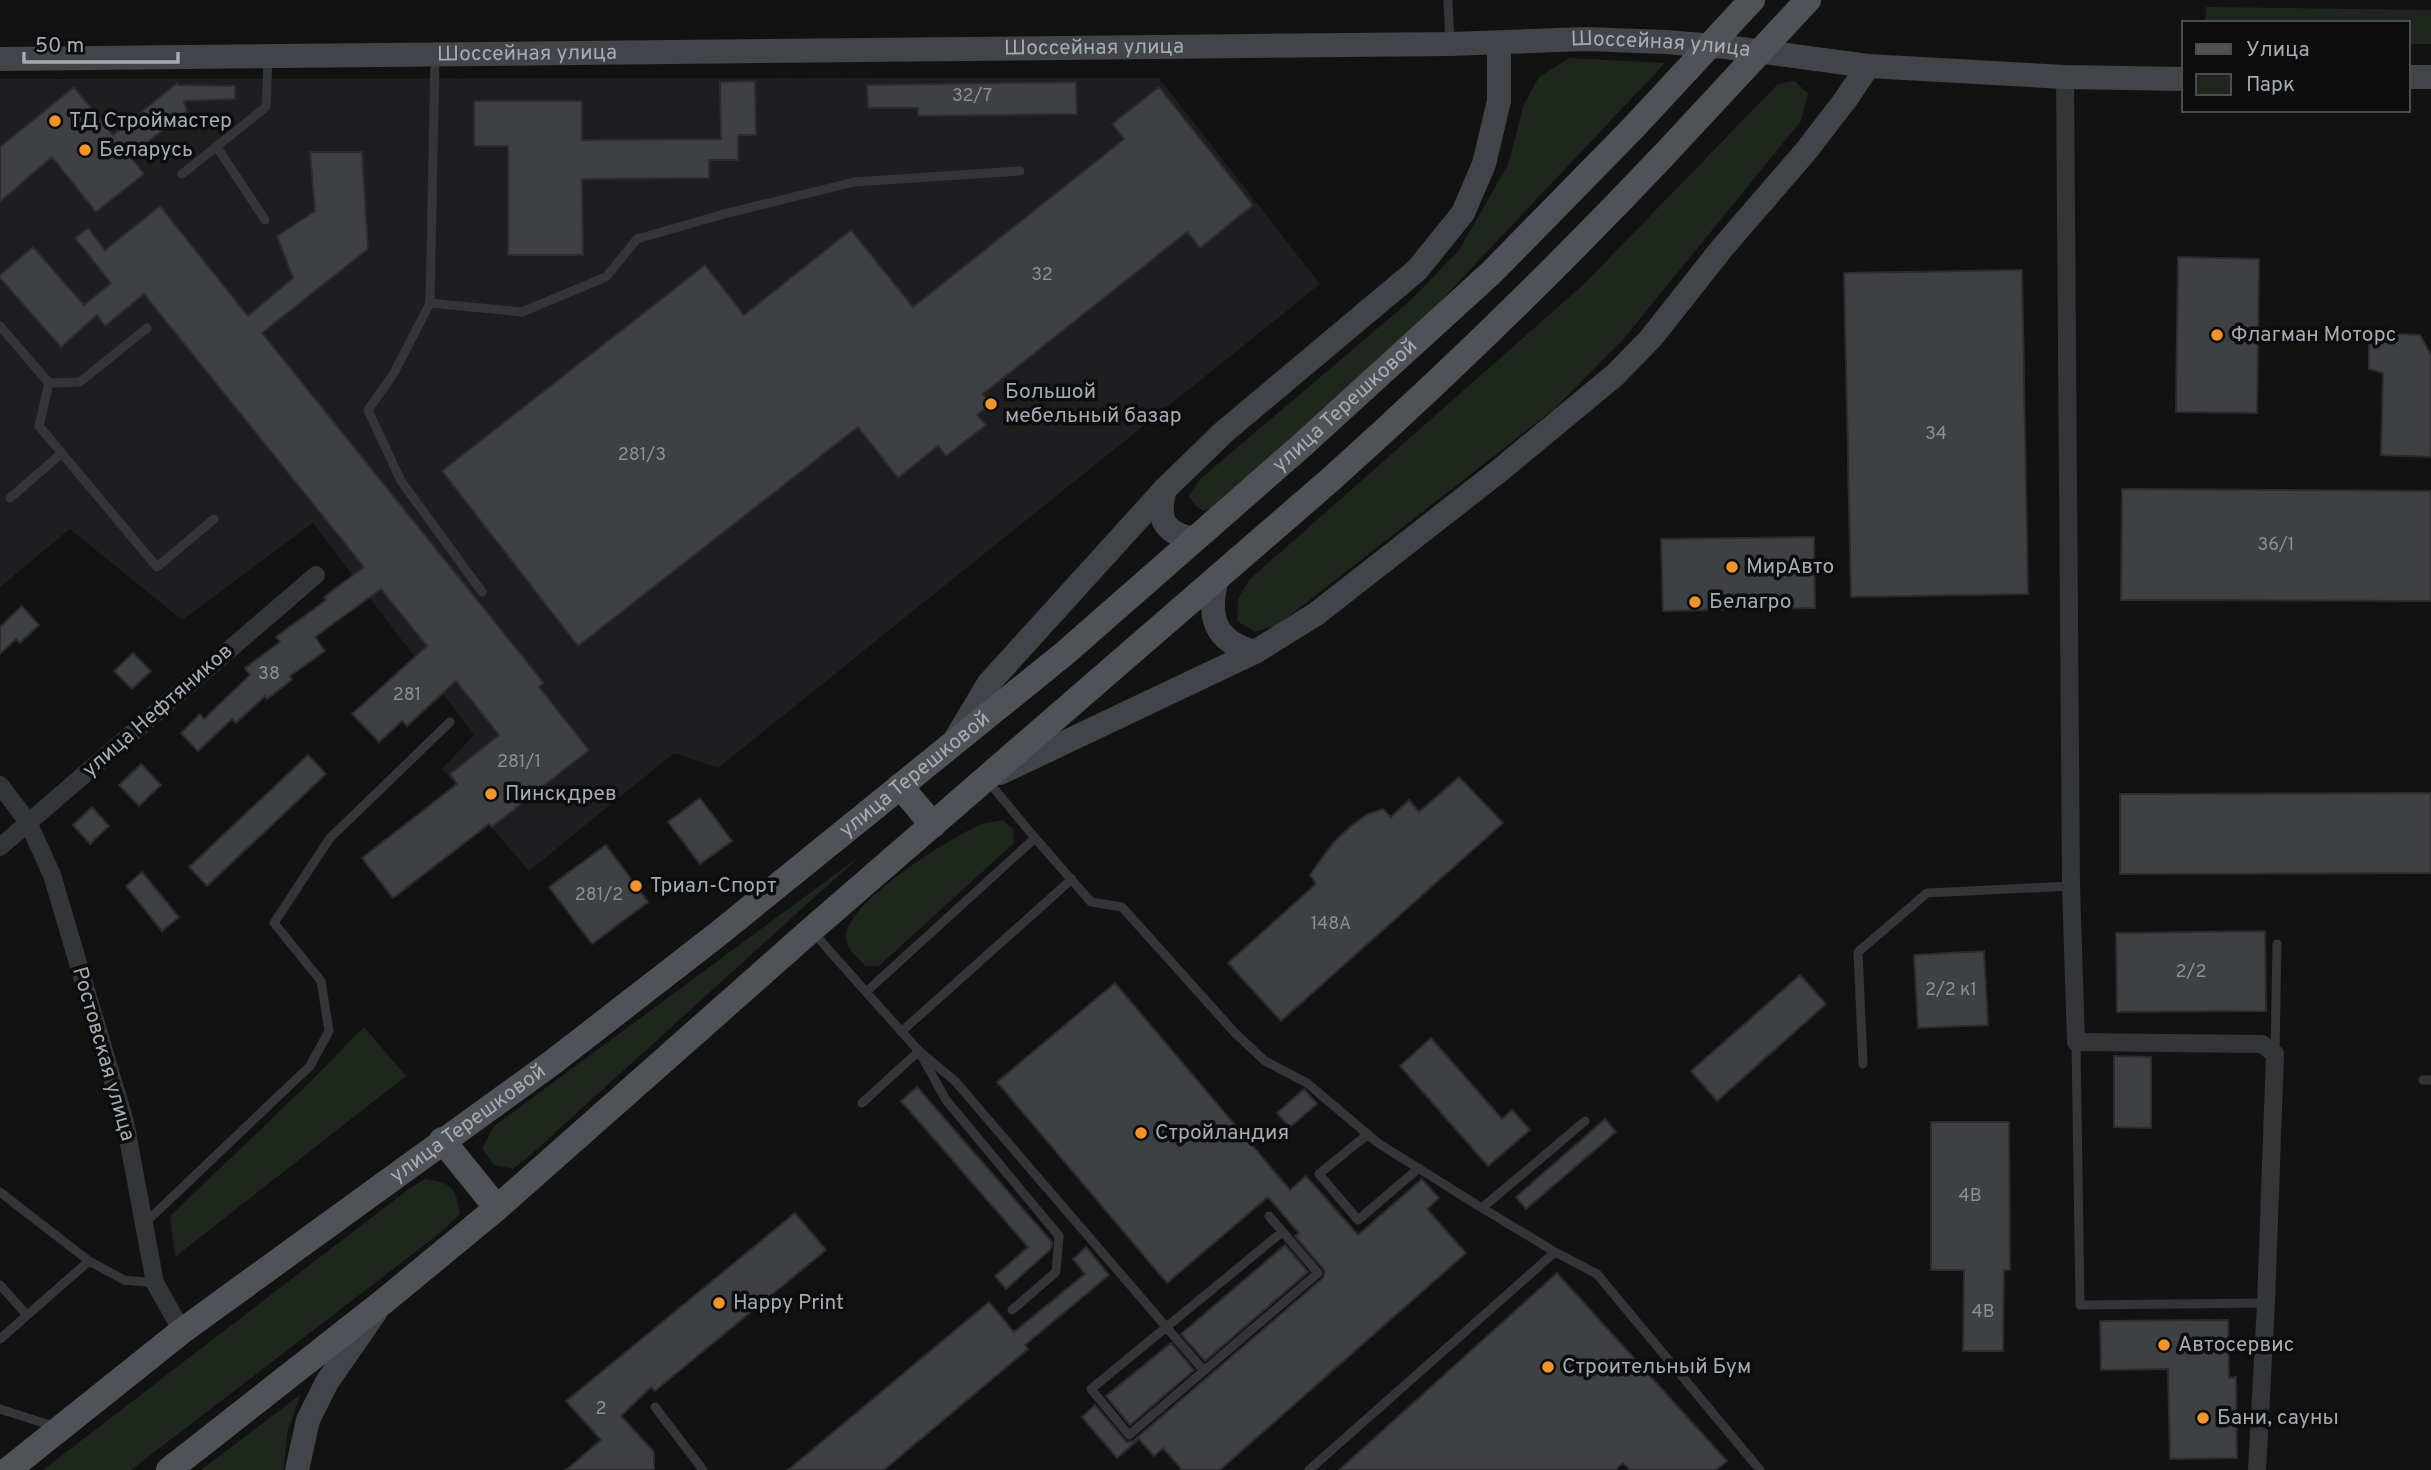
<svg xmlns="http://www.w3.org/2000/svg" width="2431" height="1470" font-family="Overpass,sans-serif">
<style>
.built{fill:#1e1e20}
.green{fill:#1e261e}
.building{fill:#3e4043;stroke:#2c2c2f;stroke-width:2}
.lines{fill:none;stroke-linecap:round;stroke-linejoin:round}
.lane{stroke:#333538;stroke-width:9}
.street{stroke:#333538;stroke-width:18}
.secondary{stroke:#414448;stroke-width:24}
.primary{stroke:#4f5257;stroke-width:26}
.primary-bridge{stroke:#4f5257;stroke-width:26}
.poi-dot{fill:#ef942e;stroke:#0d0d0e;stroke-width:2.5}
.labels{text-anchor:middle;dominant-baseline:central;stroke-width:7;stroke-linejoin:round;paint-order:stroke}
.number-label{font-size:18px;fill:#8a9098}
.street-label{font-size:21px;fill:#a3abb4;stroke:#0d0d0e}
.poi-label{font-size:21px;fill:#a3abb4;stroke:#0d0d0e;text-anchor:start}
</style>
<rect width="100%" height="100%" fill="#121213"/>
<path class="built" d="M 1159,78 L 1320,284 L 718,768 L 674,753 L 529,871 L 442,769 L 474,735 L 313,523 L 182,620 L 70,529 L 0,587 L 0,79 Z"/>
<path class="green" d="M 2206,7 L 2431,10 L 2431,44 L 2408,44 L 2408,23 L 2205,23 Z
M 1569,58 L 1665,63 L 1415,328 L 1216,506 L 1204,511 L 1196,506 L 1189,496 L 1199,480 L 1412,299 L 1459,250 L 1508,165 L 1524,104 L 1539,77 Z
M 1794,81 L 1808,93 L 1801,121 L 1621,342 L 1554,409 L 1279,624 L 1255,632 L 1237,621 L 1238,599 L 1249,580 L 1583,285 L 1778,84 Z
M 1003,820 L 1013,829 L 1014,843 L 879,966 L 866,966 C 858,958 845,949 846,936 C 847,902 947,840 977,826 C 984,822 994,822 1003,820 Z
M 860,856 L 526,1159 L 513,1169 L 494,1165 L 482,1148 L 494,1126 Z
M 364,1027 L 406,1076 L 175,1257 L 170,1216 L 309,1083 Z
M 425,1179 C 452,1183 456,1187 460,1214 L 440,1233 L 131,1470 L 43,1470 L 406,1191 Z
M 301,1394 L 288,1430 L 283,1470 L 201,1470 Z"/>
<path class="building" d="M 755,81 L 756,135 L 738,135 L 738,160 L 709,160 L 709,178 L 582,179 L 583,255 L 508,255 L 508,146 L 474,146 L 474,101 L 582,101 L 582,140 L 721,139 L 720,82 Z
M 1076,82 L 1077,114 L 918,116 L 918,108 L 868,108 L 867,85 Z
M 177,83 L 178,85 L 235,86 L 235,99 L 184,101 L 187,111 L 130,156 L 144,174 L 96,212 L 52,157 L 0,202 L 0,147 L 74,87 L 113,135 Z
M 1159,87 L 1253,205 L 1200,248 L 1187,232 L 983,394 L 991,404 L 977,415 L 986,425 L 946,456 L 938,446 L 898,478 L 858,427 L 578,646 L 442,471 L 705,265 L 744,315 L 851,230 L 913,307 L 1124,139 L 1112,124 Z
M 310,152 L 362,152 L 368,249 L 262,333 L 544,683 L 539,687 L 589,750 L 492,827 L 489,824 L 393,898 L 362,858 L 457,784 L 450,774 L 499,735 L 456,681 L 407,726 L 402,721 L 379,742 L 352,714 L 427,646 L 381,589 L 315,637 L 325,651 L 290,676 L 292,680 L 267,699 L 265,696 L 236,723 L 232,719 L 198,751 L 181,733 L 200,714 L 204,719 L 250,675 L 245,668 L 280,642 L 276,637 L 326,600 L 324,597 L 364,567 L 144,294 L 105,326 L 97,315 L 61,347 L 0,278 L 0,275 L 33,247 L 84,305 L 111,283 L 75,238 L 88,228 L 105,250 L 160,206 L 248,316 L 293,278 L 277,236 L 315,211 Z
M 2178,257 L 2259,259 L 2257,413 L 2176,412 Z
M 2022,270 L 2028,594 L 1851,597 L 1844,273 Z
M 2369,333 L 2420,335 L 2431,355 L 2431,457 L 2381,455 L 2383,373 L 2369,369 Z
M 2122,489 L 2431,491 L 2431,601 L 2121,600 Z
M 1814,537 L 1815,608 L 1663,611 L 1661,539 Z
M 22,606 L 39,625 L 20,643 L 16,639 L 0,654 L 0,627 Z
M 133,653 L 151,671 L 132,689 L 114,671 Z
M 308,755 L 326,774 L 207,886 L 189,867 Z
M 141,764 L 161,785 L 139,806 L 119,785 Z
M 1459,777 L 1503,823 L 1281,1021 L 1228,963 L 1316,884 L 1310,875 L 1333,843 L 1351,826 L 1368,814 L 1383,809 L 1391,817 L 1409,800 L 1419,812 Z
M 2431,793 L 2431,873 L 2120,874 L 2120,794 Z
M 700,798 L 732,841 L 700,864 L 668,822 Z
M 92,807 L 109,826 L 90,844 L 73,825 Z
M 606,845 L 648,902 L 592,944 L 549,887 Z
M 142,872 L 179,917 L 162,931 L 126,886 Z
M 2265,931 L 2266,1011 L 2117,1012 L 2116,933 Z
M 1984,951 L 1988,1025 L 1918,1028 L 1914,955 Z
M 1800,975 L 1826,1004 L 1717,1101 L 1691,1071 Z
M 1115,983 L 1290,1190 L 1306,1176 L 1358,1235 L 1422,1179 L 1439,1198 L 1427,1209 L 1466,1253 L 1220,1470 L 1182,1470 L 1163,1448 L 1154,1456 L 1139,1439 L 1117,1458 L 1082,1417 L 1095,1405 L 1124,1439 L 1127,1442 L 1133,1441 L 1323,1278 L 1325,1271 L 1295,1236 L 1299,1233 L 1268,1197 L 1167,1283 L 997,1082 Z
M 1431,1038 L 1502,1119 L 1512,1110 L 1530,1130 L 1488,1166 L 1400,1066 Z
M 2114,1056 L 2151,1057 L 2151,1128 L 2114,1127 Z
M 917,1087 L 1052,1242 L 1051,1249 L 1006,1289 L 995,1276 L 1028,1247 L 901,1101 Z
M 1304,1089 L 1317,1104 L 1290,1127 L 1277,1113 Z
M 1605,1119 L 1616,1132 L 1526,1209 L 1516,1197 Z
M 1931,1122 L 2009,1122 L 2010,1270 L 2004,1270 L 2003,1351 L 1963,1351 L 1964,1270 L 1931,1270 Z
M 795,1213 L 826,1250 L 655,1391 L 651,1387 L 621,1416 L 654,1452 L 654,1470 L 566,1470 L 601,1440 L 566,1401 Z
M 1285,1245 L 1308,1272 L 1205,1361 L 1181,1334 Z
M 1086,1247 L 1109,1275 L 1025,1345 L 1028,1349 L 884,1470 L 788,1470 L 989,1302 L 1014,1332 L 1085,1274 L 1073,1259 Z
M 1557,1273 L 1727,1461 L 1716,1470 L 1630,1470 L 1623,1463 L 1615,1470 L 1339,1470 Z
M 2228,1320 L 2229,1378 L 2236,1377 L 2237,1458 L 2170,1459 L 2168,1369 L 2101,1370 L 2100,1321 Z
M 1171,1343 L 1194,1370 L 1130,1425 L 1106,1396 Z"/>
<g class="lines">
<path class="lane" d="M 1448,0 L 1450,44
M 435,57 L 430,303 L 522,312 L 606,277 L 637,239 L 724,214 L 854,182 L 1020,171
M 217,147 L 265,220
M 182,174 L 266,107 L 268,59
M 430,303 L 394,373 L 368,410 L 401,481 L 482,592
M 0,326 L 49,383 L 80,382 L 147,328
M 49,383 L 39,426 L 157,567 L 214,519
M 10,498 L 62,453
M 1035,838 L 1091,902 L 1122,907 L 1235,1033 L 1265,1061 L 1307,1083 L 1378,1143 L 1482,1208 L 1585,1121
M 812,931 L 866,992 L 1035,838 L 987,780
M 866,992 L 919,1051 L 955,1081 L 1204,1371
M 901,1032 L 1072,879
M 2076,1042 L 2080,1305 L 2266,1303
M 2275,1052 L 2277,944
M 1863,1064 L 1858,952 L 1927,893 L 2071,886
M 2423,1080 L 2431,1080
M 862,1103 L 919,1051 L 946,1100 L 1059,1236 L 1056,1272 L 1012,1310
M 1368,1134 L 1319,1174 L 1358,1220 L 1419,1168
M 0,1192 L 89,1261 L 124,1280 L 155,1283
M 1482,1208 L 1555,1252
M 1269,1216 L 1318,1273 L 1129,1435 L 1091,1389 L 1282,1232
M 145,1223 L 310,1066 L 329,1031 L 321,981 L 274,923 L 330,838 L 450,722
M 0,1285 L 27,1315
M 0,1339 L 89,1261
M 655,1407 L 703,1470
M 0,1409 L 53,1426
M 1309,1470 L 1555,1252 L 1597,1274 L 1760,1470"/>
<path class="street" d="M 2065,77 L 2071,886 L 2076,1042 L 2262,1044 L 2275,1054 L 2266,1303 L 2257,1470
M 0,785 L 28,822 L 52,875 L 125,1122 L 155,1283 L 182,1331
M 0,847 L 316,575"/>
<g class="secondary">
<path id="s1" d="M 0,59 L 1450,44 L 1585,39 L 1666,42 L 1726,47 L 1868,66 L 2065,77 L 2184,79"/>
<path d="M 2408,77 L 2431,77"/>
<path d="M 1165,489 C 1157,518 1162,532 1193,539"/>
<path d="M 1217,578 C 1207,616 1214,642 1255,652"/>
<path d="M 955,740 L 989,683 L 1165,489 L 1225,431 L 1417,270 L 1463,213 L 1484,164 L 1499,101 L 1499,43"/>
<path d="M 1000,773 L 1255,652 L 1316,614 L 1499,471 L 1615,375 L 1651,338 L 1723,247 L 1806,151 L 1846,99 L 1868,66"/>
<path d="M 297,1470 L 308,1420 L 327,1382 L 375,1313"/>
</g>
<g class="primary">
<path d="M 900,786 L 933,825"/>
<path d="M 442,1140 L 497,1208"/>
<path id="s2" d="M 8,1470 L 182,1331 L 553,1062 L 718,934 L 1065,653 L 1300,447 L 1492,272 L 1633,128"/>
<path d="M 169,1470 L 383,1302 L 497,1208 L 811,930 L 1330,480 C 1445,377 1556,269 1663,156"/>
</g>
<path class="primary-bridge" d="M 1633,128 L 1752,0
M 1663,156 L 1808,0"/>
</g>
<g class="poi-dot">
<circle cx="55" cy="121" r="7"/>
<circle cx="85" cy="150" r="7"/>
<circle cx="2217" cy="335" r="7"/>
<circle cx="991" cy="404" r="7"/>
<circle cx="1732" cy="567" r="7"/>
<circle cx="1695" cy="602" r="7"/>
<circle cx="491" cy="794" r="7"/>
<circle cx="636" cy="886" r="7"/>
<circle cx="1141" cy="1133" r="7"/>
<circle cx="719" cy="1303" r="7"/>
<circle cx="2164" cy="1345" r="7"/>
<circle cx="1548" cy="1367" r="7"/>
<circle cx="2203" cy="1418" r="7"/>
</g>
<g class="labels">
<g class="number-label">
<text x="972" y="96">32/7</text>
<text x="1042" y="275">32</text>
<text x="1936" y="434">34</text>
<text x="642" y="455">281/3</text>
<text x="2276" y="545">36/1</text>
<text x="269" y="674">38</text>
<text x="407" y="695">281</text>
<text x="519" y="762">281/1</text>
<text x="599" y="895">281/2</text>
<text x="1331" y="924">148А</text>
<text x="2191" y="972">2/2</text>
<text x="1951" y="990">2/2 к1</text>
<text x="1970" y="1196">4В</text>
<text x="1983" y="1312">4В</text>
<text x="601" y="1409">2</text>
</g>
<g class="street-label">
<text stroke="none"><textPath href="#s1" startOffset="1661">Шоссейная улица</textPath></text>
<text stroke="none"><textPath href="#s1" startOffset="1094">Шоссейная улица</textPath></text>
<text stroke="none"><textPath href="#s1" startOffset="527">Шоссейная улица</textPath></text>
<text stroke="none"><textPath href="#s2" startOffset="1710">улица Терешковой</textPath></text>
<text transform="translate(158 711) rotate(-41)">улица Нефтяников</text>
<text stroke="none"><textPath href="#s2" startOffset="1143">улица Терешковой</textPath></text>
<text transform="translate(103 1054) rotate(74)">Ростовская улица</text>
<text stroke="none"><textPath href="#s2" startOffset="576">улица Терешковой</textPath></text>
</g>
<g class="poi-label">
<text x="69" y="121">ТД Строймастер</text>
<text x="99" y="150">Беларусь</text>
<text x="2231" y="335">Флагман Моторс</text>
<text x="1005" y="392">Большой<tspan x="1005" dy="24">мебельный базар</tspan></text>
<text x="1746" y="567">МирАвто</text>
<text x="1709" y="602">Белагро</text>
<text x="505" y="794">Пинскдрев</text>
<text x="650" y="886">Триал-Спорт</text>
<text x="1155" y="1133">Стройландия</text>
<text x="733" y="1303">Happy Print</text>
<text x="2178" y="1345">Автосервис</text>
<text x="1562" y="1367">Строительный Бум</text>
<text x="2217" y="1418">Бани, сауны</text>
</g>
</g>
<rect x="2182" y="21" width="228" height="91" fill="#0d0d0e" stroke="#494c50" stroke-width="2"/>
<rect x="2196" y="44" width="35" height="10" fill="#4f5257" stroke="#494c50" stroke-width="2"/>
<text x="2246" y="56" font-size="21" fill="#a3abb4">Улица</text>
<rect x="2196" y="74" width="35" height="21" fill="#1e261e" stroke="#494c50" stroke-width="2"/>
<text x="2246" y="91" font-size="21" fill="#a3abb4">Парк</text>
<path d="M24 52v10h154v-10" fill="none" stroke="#a3abb4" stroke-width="3.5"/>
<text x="35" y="52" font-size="21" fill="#a3abb4" stroke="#0d0d0e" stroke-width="5" paint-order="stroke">50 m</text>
</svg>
